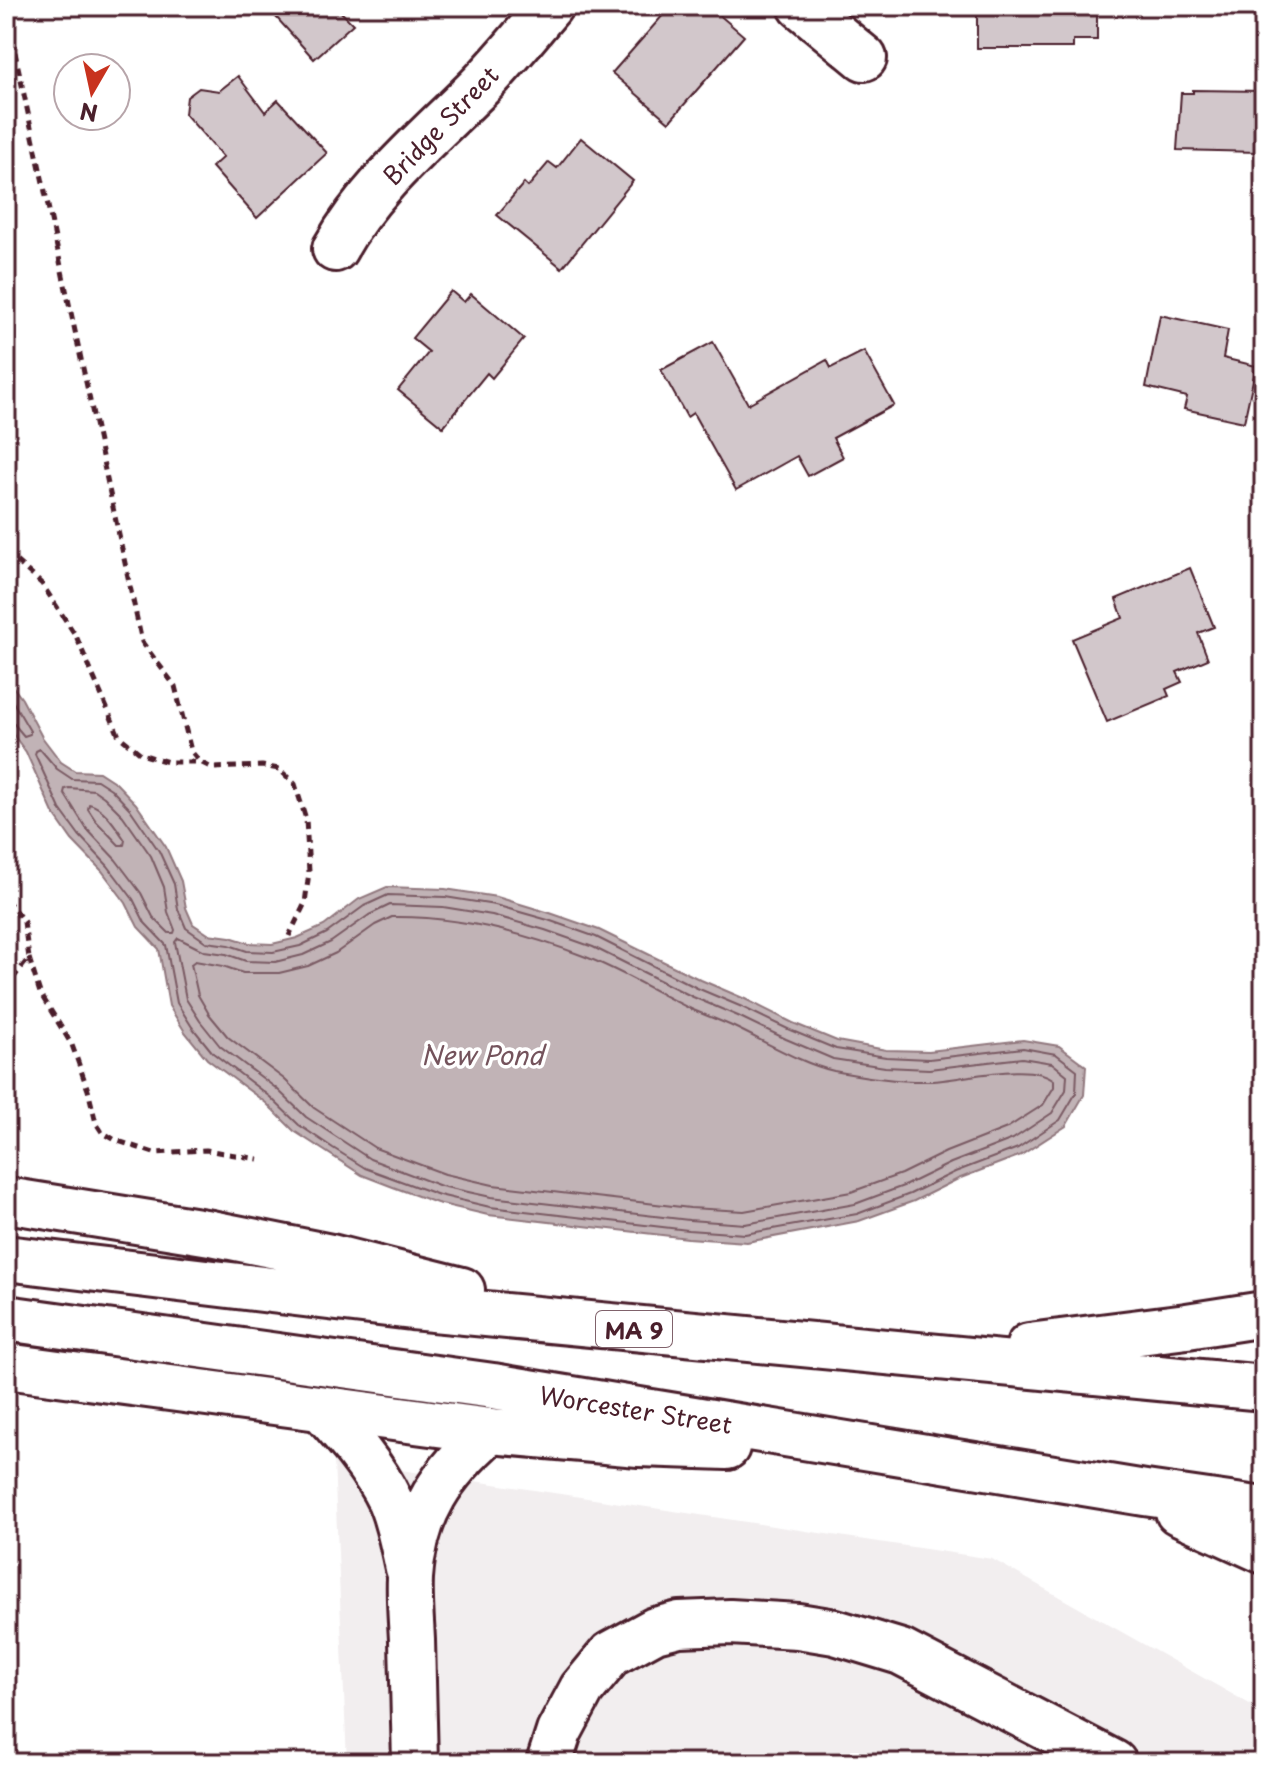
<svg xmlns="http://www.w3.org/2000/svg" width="1270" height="1769" font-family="'Playpen Sans',sans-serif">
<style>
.built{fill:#f2eeef}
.water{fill:#c1b3b6;stroke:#91787e;stroke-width:2}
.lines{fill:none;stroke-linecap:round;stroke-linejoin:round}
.shore{stroke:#7a5a63;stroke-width:2}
.building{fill:#d2c7cb;stroke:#4a1f2b;stroke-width:2}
.minor-casing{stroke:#4a1f2b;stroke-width:50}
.highway-casing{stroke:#4a1f2b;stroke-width:50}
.path{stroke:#4a1f2b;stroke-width:5;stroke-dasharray:8 6;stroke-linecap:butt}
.minor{stroke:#fff;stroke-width:44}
.highway{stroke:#fff;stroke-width:44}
.labels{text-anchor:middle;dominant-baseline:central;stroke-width:7;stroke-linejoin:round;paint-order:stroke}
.shield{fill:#fff;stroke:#80626b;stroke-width:2}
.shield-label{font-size:22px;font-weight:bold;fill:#4a1f2b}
.street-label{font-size:24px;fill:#4a1f2b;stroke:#fff}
.water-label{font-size:26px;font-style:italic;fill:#74535c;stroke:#fff}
</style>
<rect width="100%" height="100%" fill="#fff"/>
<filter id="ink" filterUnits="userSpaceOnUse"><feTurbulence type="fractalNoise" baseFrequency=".0125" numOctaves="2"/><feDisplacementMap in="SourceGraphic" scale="16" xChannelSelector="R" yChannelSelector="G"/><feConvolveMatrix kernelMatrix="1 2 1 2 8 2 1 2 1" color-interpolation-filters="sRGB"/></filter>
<g filter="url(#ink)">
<path class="built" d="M 334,1460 L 992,1559 L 1264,1712 L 1264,1763 L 347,1763 Z"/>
<path class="water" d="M 6,677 L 22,699 L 42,737 L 61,762 L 75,771 L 99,772 L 116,783 L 136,804 L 166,847 L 181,881 L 186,908 L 193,924 L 208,934 L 230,937 L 249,943 L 272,944 L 297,938 L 324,926 L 359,899 L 387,887 L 445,889 L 497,897 L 550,913 L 599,930 L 701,980 L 745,999 L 793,1023 L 837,1041 L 886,1050 L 929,1051 L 1023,1040 L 1059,1046 L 1086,1066 L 1084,1095 L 1066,1126 L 1021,1155 L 958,1179 L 914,1201 L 859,1221 L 747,1242 L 688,1238 L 488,1215 L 437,1203 L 393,1187 L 362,1175 L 294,1131 L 266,1103 L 207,1059 L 185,1032 L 169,1006 L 159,949 L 138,927 L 126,903 L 102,871 L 72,840 L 53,813 L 26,752 L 6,725 Z"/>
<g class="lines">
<path class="shore" d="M 6,690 L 30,731 L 30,734 L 24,736 L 14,724 L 6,722
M 40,749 L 57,769 L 72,779 L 97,780 L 111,789 L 130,809 L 159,851 L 174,884 L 178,909 L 186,928 L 206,942 L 229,945 L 247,951 L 273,952 L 300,946 L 327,933 L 364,906 L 388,895 L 445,897 L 495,905 L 548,920 L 596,937 L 697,988 L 742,1007 L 790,1030 L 836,1049 L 886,1057 L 929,1059 L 1023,1048 L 1056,1054 L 1077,1070 L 1076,1093 L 1060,1120 L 1018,1148 L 955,1172 L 910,1194 L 857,1214 L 745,1234 L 688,1230 L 490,1207 L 439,1195 L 365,1168 L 333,1148 L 299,1125 L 270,1097 L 213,1053 L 192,1027 L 177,1003 L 166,945 L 145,923 L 133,899 L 108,866 L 79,835 L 60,809 L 35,754 L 36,751 Z
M 69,788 L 94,790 L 104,797 L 123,816 L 151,856 L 164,887 L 168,912 L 175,930 L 174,933 L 169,933 L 153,917 L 141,893 L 116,860 L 86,828 L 64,793 L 65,789 Z
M 89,804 C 104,807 116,827 125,840 L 124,845 L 119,845 L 96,821 L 88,809 Z
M 390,905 L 443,907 L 492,915 L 545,930 L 593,947 L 693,997 L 738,1016 L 786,1039 L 833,1059 L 885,1067 L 929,1069 L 1022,1058 L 1052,1063 L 1067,1075 L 1066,1090 L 1052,1113 L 1013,1139 L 951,1163 L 906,1185 L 855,1204 L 745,1224 L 689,1220 L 491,1197 L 441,1186 L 370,1159 L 306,1117 L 277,1089 L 220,1046 L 200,1021 L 186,999 L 175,942 L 178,938 L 204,951 L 226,954 L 246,961 L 275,962 L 303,955 L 331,942 L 369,915 Z
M 392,917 C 458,916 525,933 586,957 C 622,971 655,992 689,1008 C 704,1015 719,1020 734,1027 C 764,1041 802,1064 834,1071 C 865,1077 898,1082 930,1081 C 961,1080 1030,1060 1054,1080 L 1054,1087 L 1043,1105 L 1007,1128 L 946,1152 L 901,1174 L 851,1192 L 744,1211 L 690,1208 L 493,1185 L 445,1174 L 375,1148 L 314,1108 L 284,1079 L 228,1037 L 209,1014 L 198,995 L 191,964 L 195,961 L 223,966 L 243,973 L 279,973 L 308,966 L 336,953 L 375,925 Z"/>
</g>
<path class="building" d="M 266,6 L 335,6 L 353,24 L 314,59 Z
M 671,6 L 709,6 L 744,36 L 669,122 L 612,73 Z
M 977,6 L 1097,6 L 1097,40 L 1073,40 L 1073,48 L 977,48 Z
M 238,76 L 265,112 L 278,100 L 327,153 L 257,218 L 212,167 L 223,157 L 185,114 L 187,97 L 199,88 L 219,91 Z
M 1193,90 L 1264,91 L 1264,143 L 1258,143 L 1258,152 L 1177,150 L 1181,93 L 1193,93 Z
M 581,138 L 633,181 L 562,268 L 497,215 L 524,183 L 528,187 L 549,162 L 557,168 Z
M 451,291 L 464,302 L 471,294 L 524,339 L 492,378 L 487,373 L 443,427 L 398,390 L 429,352 L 412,338 Z
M 1160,315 L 1228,330 L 1223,358 L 1256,366 L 1244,422 L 1184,409 L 1187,397 L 1146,387 Z
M 713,342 L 748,404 L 827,360 L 831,368 L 864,351 L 894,405 L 833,438 L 843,457 L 808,476 L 797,456 L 736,490 L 693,413 L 687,417 L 661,370 Z
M 1190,568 L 1214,627 L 1198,633 L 1208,659 L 1177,672 L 1182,682 L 1166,689 L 1169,696 L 1107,722 L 1072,639 L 1123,618 L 1116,599 Z"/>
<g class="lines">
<g class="minor-casing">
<path id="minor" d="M 801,6 L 864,58
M 335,249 C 370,186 427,139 477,89 C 503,63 526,34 550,6
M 322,1409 C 347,1437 374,1467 390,1501 C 399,1522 403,1546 408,1568
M 415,1763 C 414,1722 413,1681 412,1640 C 411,1619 409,1598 410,1578 C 414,1513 443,1472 490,1431
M 549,1763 L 559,1732 L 582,1689 L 611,1654 L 655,1630 L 679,1624 L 730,1622 L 798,1626 L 835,1632 L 901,1652 L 1114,1763"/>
</g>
<g class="highway-casing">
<path id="highway" d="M 6,1200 L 211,1233 L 331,1257 L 462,1290
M 6,1258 L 412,1307 L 1264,1388
M 6,1318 L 493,1386 L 1145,1493 L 1264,1510
M 1029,1346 L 1187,1326 L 1264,1314
M 6,1366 L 490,1431 L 639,1444 L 727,1447
M 1178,1512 L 1264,1551"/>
</g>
<path class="path" d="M 6,11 L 142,642 L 175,686 L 191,751 L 200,762 L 212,768 L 262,766 L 279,769 L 295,784 L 306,819 L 309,872 L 305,903 L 289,936
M 6,552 L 42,584 L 76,636 L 119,736 L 141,754 L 168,762 L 199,762
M 6,899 L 24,922 L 29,958 L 11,981 L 6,983
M 29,958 L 40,993 L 72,1045 L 88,1090 L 96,1123 L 102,1132 L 115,1140 L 154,1153 L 206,1150 L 258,1159"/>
<use href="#minor" class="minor"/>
<use href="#highway" class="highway"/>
</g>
</g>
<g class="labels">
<rect class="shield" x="596" y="1311" width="76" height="36" rx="6"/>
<g class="shield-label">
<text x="634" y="1329">MA 9</text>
</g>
<g class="street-label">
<text transform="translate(440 125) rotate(-46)">Bridge Street</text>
<text transform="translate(636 1409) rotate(9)">Worcester Street</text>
</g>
<g class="water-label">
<text x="482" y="1054">New Pond</text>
</g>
</g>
<rect width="1270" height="1769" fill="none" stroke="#fff" stroke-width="32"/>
<rect x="16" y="16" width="1238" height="1737" fill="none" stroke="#4a1f2b" stroke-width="3" filter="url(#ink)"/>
<g transform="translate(92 92) rotate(189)"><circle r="38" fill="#ffffff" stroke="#b7a5aa" stroke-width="2"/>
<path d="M0-6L14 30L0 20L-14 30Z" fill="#c8321e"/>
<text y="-12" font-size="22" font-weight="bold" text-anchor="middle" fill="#4a1f2b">N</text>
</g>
</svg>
